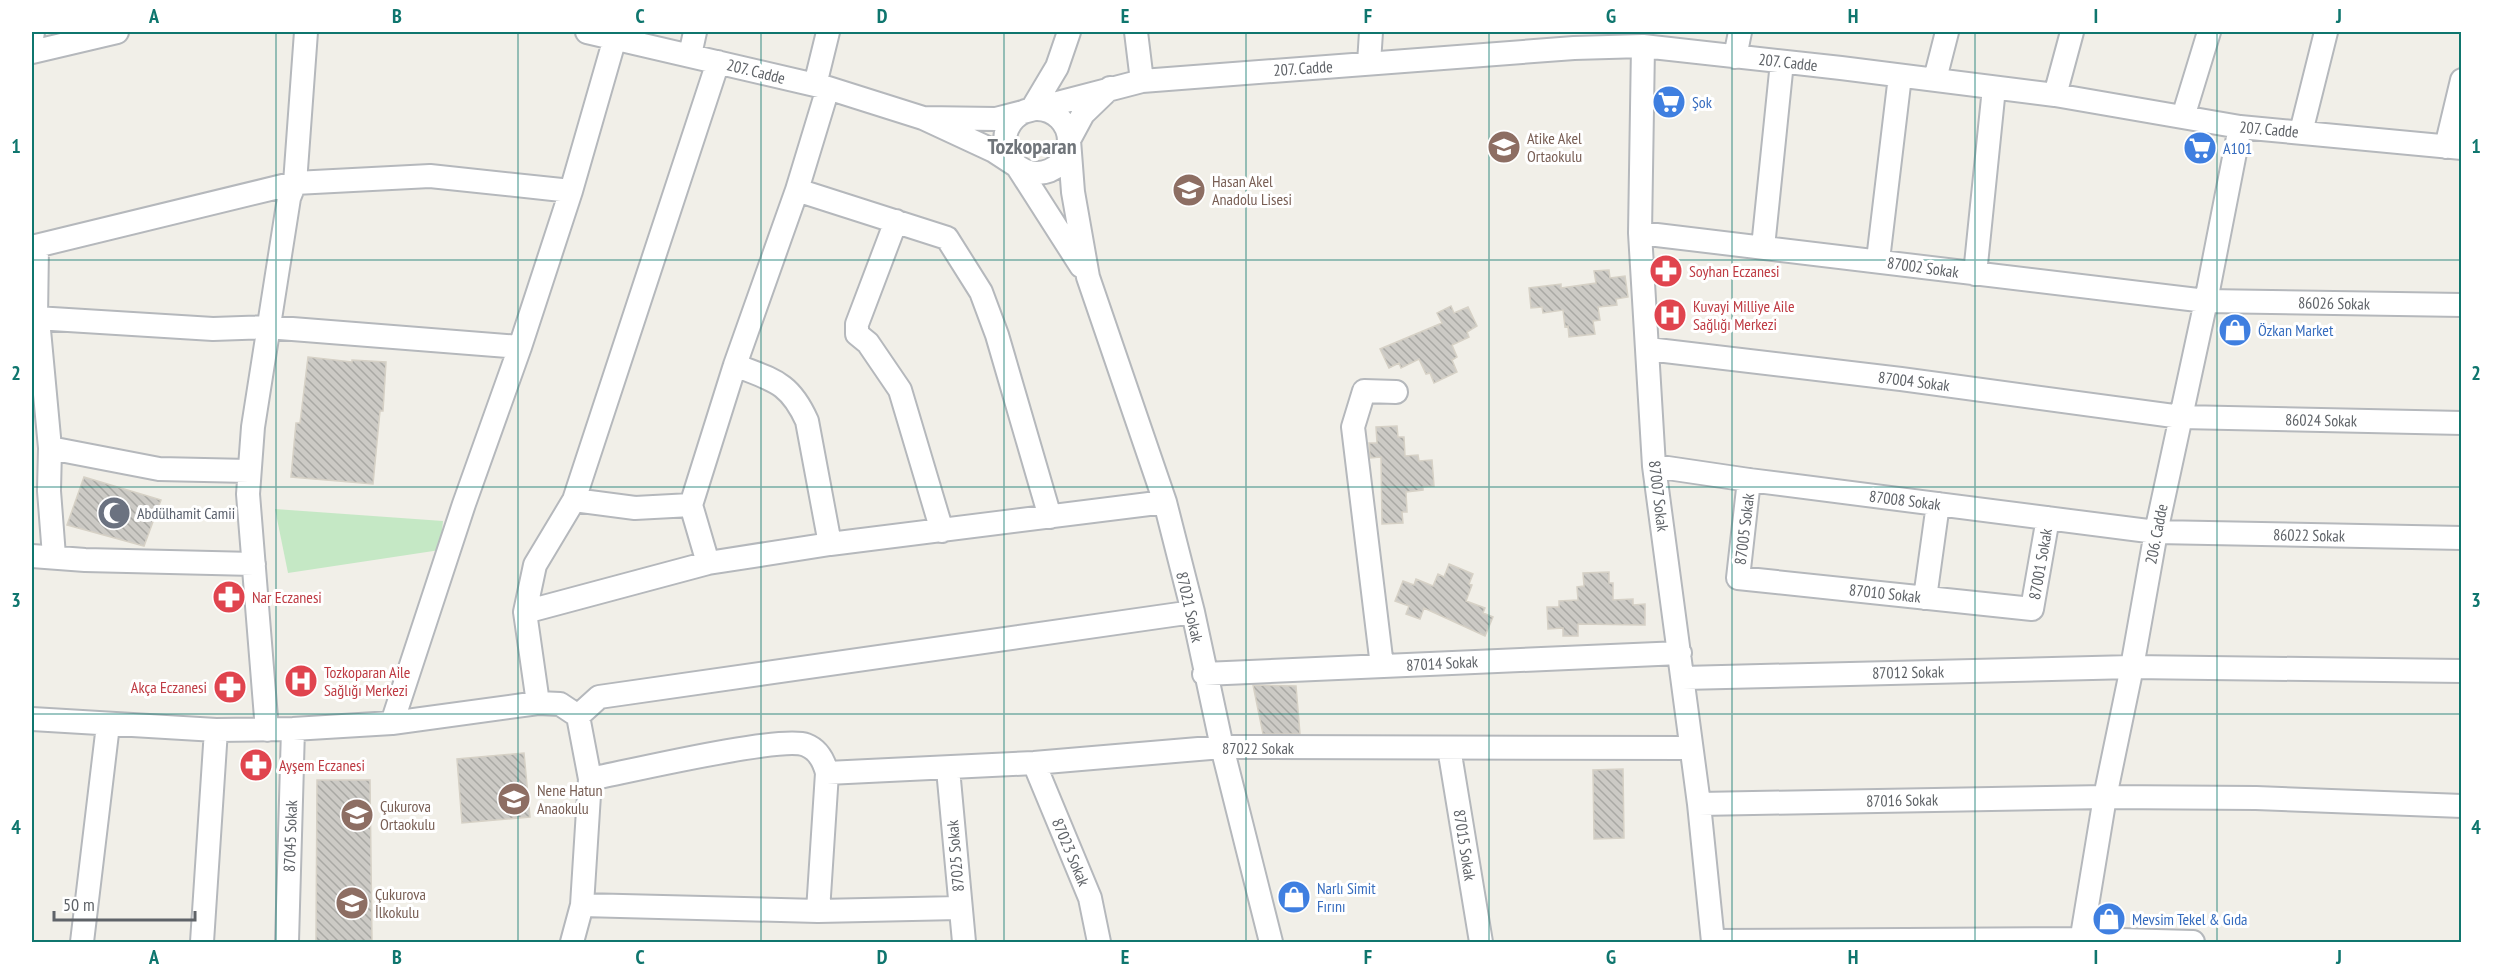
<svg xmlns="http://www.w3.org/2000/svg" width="2493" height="974" font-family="'PT Sans Narrow',sans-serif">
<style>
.park{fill:#c5e8c5}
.building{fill:url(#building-back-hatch);stroke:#d6d1c6;stroke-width:1.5}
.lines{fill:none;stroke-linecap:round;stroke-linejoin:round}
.minor-casing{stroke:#b5b8bc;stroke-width:26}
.minor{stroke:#fff;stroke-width:22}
.grid{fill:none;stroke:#0f766e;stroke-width:1.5;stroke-opacity:0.55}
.labels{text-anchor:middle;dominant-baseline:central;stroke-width:6;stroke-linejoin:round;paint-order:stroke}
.street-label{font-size:16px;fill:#5f6368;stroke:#fff}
.shop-label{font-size:16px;fill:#366cbe;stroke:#fff;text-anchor:start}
.education-label{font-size:16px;fill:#785e54;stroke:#fff;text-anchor:start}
.health-label{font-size:16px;fill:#be3a42;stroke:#fff;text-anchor:start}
.worship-label{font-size:16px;fill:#5b616d;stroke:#fff;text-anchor:start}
.district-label{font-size:22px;font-weight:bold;fill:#70757a;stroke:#fff}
.neatline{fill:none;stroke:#0f766e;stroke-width:2}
.grid-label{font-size:20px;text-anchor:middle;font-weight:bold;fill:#0f766e}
</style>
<defs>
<pattern id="building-back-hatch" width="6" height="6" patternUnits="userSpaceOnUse" patternTransform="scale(1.5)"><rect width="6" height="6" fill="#cccac5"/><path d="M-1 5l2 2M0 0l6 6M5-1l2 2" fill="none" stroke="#a9a8a4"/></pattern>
</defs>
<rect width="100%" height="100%" fill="#f1efe8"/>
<path class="park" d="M 275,509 L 443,521 L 440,550 L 288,573 Z"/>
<path class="building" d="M 1609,270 L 1610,278 L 1625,276 L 1628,297 L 1616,299 L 1617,305 L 1598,307 L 1600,320 L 1593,321 L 1595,334 L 1569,337 L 1568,326 L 1565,327 L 1563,310 L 1543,313 L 1542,307 L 1531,308 L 1529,288 L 1561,284 L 1561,288 L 1596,283 L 1594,271 Z
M 1451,306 L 1454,313 L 1468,307 L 1477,326 L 1467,332 L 1469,337 L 1452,345 L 1457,357 L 1452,360 L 1457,372 L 1434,383 L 1430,373 L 1426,374 L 1419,359 L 1401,368 L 1399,363 L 1389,368 L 1380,349 L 1442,323 L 1437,313 Z
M 308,357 L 352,362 L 352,360 L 386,362 L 383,411 L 380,411 L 373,484 L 291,477 L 296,423 L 300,423 Z
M 1397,426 L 1398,437 L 1404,437 L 1405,456 L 1418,455 L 1419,461 L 1432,460 L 1434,486 L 1423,487 L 1423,490 L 1406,492 L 1407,512 L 1402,512 L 1403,523 L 1382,524 L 1381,457 L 1370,458 L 1369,443 L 1377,443 L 1376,427 Z
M 84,477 L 161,500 L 144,546 L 67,525 Z
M 1449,564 L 1473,574 L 1469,584 L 1472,585 L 1466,601 L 1485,608 L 1483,613 L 1493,617 L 1485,636 L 1424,608 L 1420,619 L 1406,614 L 1409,606 L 1395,601 L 1403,581 L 1414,585 L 1416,579 L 1433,586 L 1438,574 L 1444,577 Z
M 1609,572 L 1609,583 L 1613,583 L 1613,600 L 1633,599 L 1633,605 L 1645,604 L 1645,625 L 1578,624 L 1578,636 L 1563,636 L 1563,628 L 1548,629 L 1547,607 L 1559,607 L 1559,601 L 1578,600 L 1577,587 L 1584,586 L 1583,573 Z
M 1253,685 L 1296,686 L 1300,734 L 1263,734 Z
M 524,753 L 530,817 L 462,823 L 457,759 Z
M 1623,769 L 1624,838 L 1594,839 L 1593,770 Z
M 317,780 L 370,780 L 372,942 L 316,942 Z"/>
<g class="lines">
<g class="minor-casing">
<path id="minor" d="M 587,32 L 828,88 L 923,118 L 994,151 L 1017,166 L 1081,266
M 1136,32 L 1142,81
M 32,38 L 33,32
M 1643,46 L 1640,233 L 1654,466 L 1699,804 L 1713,942
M 32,52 L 117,32
M 690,55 L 695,32
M 1735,57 L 1740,32
M 1369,63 L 1371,32
M 1935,79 L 1947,32
M 815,85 L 828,32
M 1110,88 L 1083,114 L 1069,140 L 1073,192 L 1088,277 L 1165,502 L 1193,612 L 1222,747 L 1271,942
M 2055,95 L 2072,32
M1005 141a32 32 0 1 1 64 0a32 32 0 1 1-64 0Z
M 1032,109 L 1057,67 L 1069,32
M 2183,117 L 2209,32
M 923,118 L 996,119 L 1142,81 L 1574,48 L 1643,46 L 1841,68 L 2055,95 L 2240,127 L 2462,148
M 2301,132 L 2326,32
M 2446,147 L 2462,80
M 797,190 L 947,238 L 981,292 L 997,335 L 1050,517
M 896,221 L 857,324 L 857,334 L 868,343 L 900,390 L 942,531
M 1640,233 L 2206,301 L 2462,305
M 37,246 L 36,318 L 39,330 L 50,448 L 49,491 L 54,556
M 32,247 L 295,183 L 430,176 L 571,191
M 1763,247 L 1782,62
M 1878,260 L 1900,76
M 1975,274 L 1994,88
M 36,318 L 213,329 L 267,327 L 520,347
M 1648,349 L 1901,379 L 2181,417 L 2462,423
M 735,365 C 772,380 789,381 807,421 L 830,544
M 50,448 L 159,469 L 249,471
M 1654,466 L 1749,480 L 2156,532 L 2462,538
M 1749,480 L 1738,578 L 2032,609 L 2048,518
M 574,500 L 635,508 L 691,505
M 32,556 L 85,560 L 254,564
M 708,563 L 691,505 L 735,365 L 797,190 L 828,88
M 1925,598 L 1938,504
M 525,612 L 708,563 L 830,544 L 1165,502
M 1382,666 L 1353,427 L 1364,391 L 1396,392
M 1204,674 L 1680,653
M 1683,678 L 2132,667 L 2462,671
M 538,703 L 525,612 L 535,565 L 574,500 L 718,62
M 578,716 L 599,697 L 1193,612
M 32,719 L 216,730 L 293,729 L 392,723 L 538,703 L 560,704 L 578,716 L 590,779 L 582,905 L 572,942
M 392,723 L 464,504 L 520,347 L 571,191 L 615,38
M 267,730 L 248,494 L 253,427 L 289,198 L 295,183 L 306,32
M 1449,748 L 1481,942
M 1034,763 L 1090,898 L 1099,942
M 948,769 L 964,942
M 827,773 L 1034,763 L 1222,747 L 1691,748
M 590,779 C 626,772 781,735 806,745 C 819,750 824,761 827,773 L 818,911
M 1699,804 L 2105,797 L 2256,798 L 2462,806
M 582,905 L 818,911 L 959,908
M 1713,941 L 2082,939 L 2193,942
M 82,942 L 108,725
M 202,942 L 216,730
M 287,942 L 293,729
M 2081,942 L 2105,797 L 2132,667 L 2156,532 L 2206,301 L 2240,127"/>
</g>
<use href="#minor" class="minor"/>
</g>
<path class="grid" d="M 276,32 L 276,942M 518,32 L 518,942M 761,32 L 761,942M 1004,32 L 1004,942M 1246,32 L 1246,942M 1489,32 L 1489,942M 1732,32 L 1732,942M 1975,32 L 1975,942M 2217,32 L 2217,942M 32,260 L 2462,260M 32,487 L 2462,487M 32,714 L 2462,714"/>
<defs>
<g id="supermarket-disc" transform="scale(1.725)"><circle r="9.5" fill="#3f7fe0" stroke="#fff"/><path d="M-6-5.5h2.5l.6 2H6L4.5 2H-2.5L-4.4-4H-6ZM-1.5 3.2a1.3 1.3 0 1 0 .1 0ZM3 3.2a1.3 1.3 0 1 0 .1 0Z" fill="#fff"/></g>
<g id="school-disc" transform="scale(1.725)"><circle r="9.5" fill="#8d6e63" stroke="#fff"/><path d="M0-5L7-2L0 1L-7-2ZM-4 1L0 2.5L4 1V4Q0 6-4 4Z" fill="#fff"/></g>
<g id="pharmacy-disc" transform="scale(1.725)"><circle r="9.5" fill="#e0444e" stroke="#fff"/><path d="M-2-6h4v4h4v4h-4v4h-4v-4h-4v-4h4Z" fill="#fff"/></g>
<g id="hospital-disc" transform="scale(1.725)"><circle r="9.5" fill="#e0444e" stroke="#fff"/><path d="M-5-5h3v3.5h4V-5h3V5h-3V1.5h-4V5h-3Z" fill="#fff"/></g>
<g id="shop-disc" transform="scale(1.725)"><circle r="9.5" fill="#3f7fe0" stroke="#fff"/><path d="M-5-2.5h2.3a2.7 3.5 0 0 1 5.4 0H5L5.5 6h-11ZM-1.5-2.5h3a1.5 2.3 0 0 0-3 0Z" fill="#fff"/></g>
<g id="mosque-disc" transform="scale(1.725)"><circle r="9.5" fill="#6b7280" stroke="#fff"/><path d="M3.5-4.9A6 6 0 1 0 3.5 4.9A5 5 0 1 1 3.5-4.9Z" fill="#fff"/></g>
</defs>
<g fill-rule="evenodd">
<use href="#supermarket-disc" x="1669" y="102"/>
<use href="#school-disc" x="1504" y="147"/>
<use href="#supermarket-disc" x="2200" y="148"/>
<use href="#school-disc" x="1189" y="190"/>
<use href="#pharmacy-disc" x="1666" y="271"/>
<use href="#hospital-disc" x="1670" y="315"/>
<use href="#shop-disc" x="2235" y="330"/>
<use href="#mosque-disc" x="114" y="513"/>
<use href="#pharmacy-disc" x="229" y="597"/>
<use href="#hospital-disc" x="301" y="681"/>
<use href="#pharmacy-disc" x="230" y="687"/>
<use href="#pharmacy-disc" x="256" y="765"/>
<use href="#school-disc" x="514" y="799"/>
<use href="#school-disc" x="357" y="815"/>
<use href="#shop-disc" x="1294" y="897"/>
<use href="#school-disc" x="352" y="903"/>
<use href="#shop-disc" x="2109" y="919"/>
</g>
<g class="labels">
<g class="street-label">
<text transform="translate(1788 62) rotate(6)">207. Cadde</text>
<text transform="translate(1303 68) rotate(-4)">207. Cadde</text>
<text transform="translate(756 71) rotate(14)">207. Cadde</text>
<text transform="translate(2269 129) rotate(5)">207. Cadde</text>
<text transform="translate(1923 267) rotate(8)">87002 Sokak</text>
<text transform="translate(2334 303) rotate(1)">86026 Sokak</text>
<text transform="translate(1914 381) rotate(7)">87004 Sokak</text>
<text transform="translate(2321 420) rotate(1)">86024 Sokak</text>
<text transform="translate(1659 496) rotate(83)">87007 Sokak</text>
<text transform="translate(1905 500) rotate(7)">87008 Sokak</text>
<text transform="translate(1744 529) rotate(-83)">87005 Sokak</text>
<text transform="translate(2156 534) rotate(-79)">206. Cadde</text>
<text transform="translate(2309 535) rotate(1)">86022 Sokak</text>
<text transform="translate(2040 564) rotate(-80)">87001 Sokak</text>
<text transform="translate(1885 593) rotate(6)">87010 Sokak</text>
<text transform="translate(1190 607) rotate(77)">87021 Sokak</text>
<text transform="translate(1442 663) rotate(-3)">87014 Sokak</text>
<text transform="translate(1908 672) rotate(-1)">87012 Sokak</text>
<text x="1258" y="748">87022 Sokak</text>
<text transform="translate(1902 800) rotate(-1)">87016 Sokak</text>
<text transform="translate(290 836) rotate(-88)">87045 Sokak</text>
<text transform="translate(1465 845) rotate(81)">87015 Sokak</text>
<text transform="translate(1071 852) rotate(67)">87023 Sokak</text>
<text transform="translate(955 856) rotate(-95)">87025 Sokak</text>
</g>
<g class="shop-label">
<text x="1692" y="102">Şok</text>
<text x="2223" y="148">A101</text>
<text x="2258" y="330">Özkan Market</text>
<text x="1317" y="888">Narlı Simit<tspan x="1317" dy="18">Fırını</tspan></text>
<text x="2132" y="919">Mevsim Tekel &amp; Gıda</text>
</g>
<g class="education-label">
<text x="1527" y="138">Atike Akel<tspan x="1527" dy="18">Ortaokulu</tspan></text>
<text x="1212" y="181">Hasan Akel<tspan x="1212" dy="18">Anadolu Lisesi</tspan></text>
<text x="537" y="790">Nene Hatun<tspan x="537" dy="18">Anaokulu</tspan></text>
<text x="380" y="806">Çukurova<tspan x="380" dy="18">Ortaokulu</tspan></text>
<text x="375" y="894">Çukurova<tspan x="375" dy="18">İlkokulu</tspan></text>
</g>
<g class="health-label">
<text x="1689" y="271">Soyhan Eczanesi</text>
<text x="1693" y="306">Kuvayi Milliye Aile<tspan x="1693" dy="18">Sağlığı Merkezi</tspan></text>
<text x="252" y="597">Nar Eczanesi</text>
<text x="324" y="672">Tozkoparan Aile<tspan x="324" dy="18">Sağlığı Merkezi</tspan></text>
<text x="207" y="687" text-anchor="end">Akça Eczanesi</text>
<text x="279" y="765">Ayşem Eczanesi</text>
</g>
<g class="worship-label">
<text x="137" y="513">Abdülhamit Camii</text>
</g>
<g class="district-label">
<text x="1032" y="146">Tozkoparan</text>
</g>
</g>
<rect width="2493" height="974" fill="none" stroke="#ffffff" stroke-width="66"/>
<path d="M54 911v9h141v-9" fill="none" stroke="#5f6368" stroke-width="3"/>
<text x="63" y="911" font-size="18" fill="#5f6368" stroke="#ffffff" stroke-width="4.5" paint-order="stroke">50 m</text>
<rect x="33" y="33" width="2427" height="908" class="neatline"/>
<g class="grid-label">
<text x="154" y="23">A</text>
<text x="397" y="23">B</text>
<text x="640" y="23">C</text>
<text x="882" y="23">D</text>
<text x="1125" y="23">E</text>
<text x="1368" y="23">F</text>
<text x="1611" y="23">G</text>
<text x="1853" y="23">H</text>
<text x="2096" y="23">I</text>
<text x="2339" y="23">J</text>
<text x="16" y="153">1</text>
<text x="2476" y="153">1</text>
<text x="16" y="380">2</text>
<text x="2476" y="380">2</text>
<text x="16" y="607">3</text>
<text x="2476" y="607">3</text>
<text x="16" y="834">4</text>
<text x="2476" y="834">4</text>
<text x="154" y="964">A</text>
<text x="397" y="964">B</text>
<text x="640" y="964">C</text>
<text x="882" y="964">D</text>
<text x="1125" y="964">E</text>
<text x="1368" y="964">F</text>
<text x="1611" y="964">G</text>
<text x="1853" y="964">H</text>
<text x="2096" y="964">I</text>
<text x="2339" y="964">J</text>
</g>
</svg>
